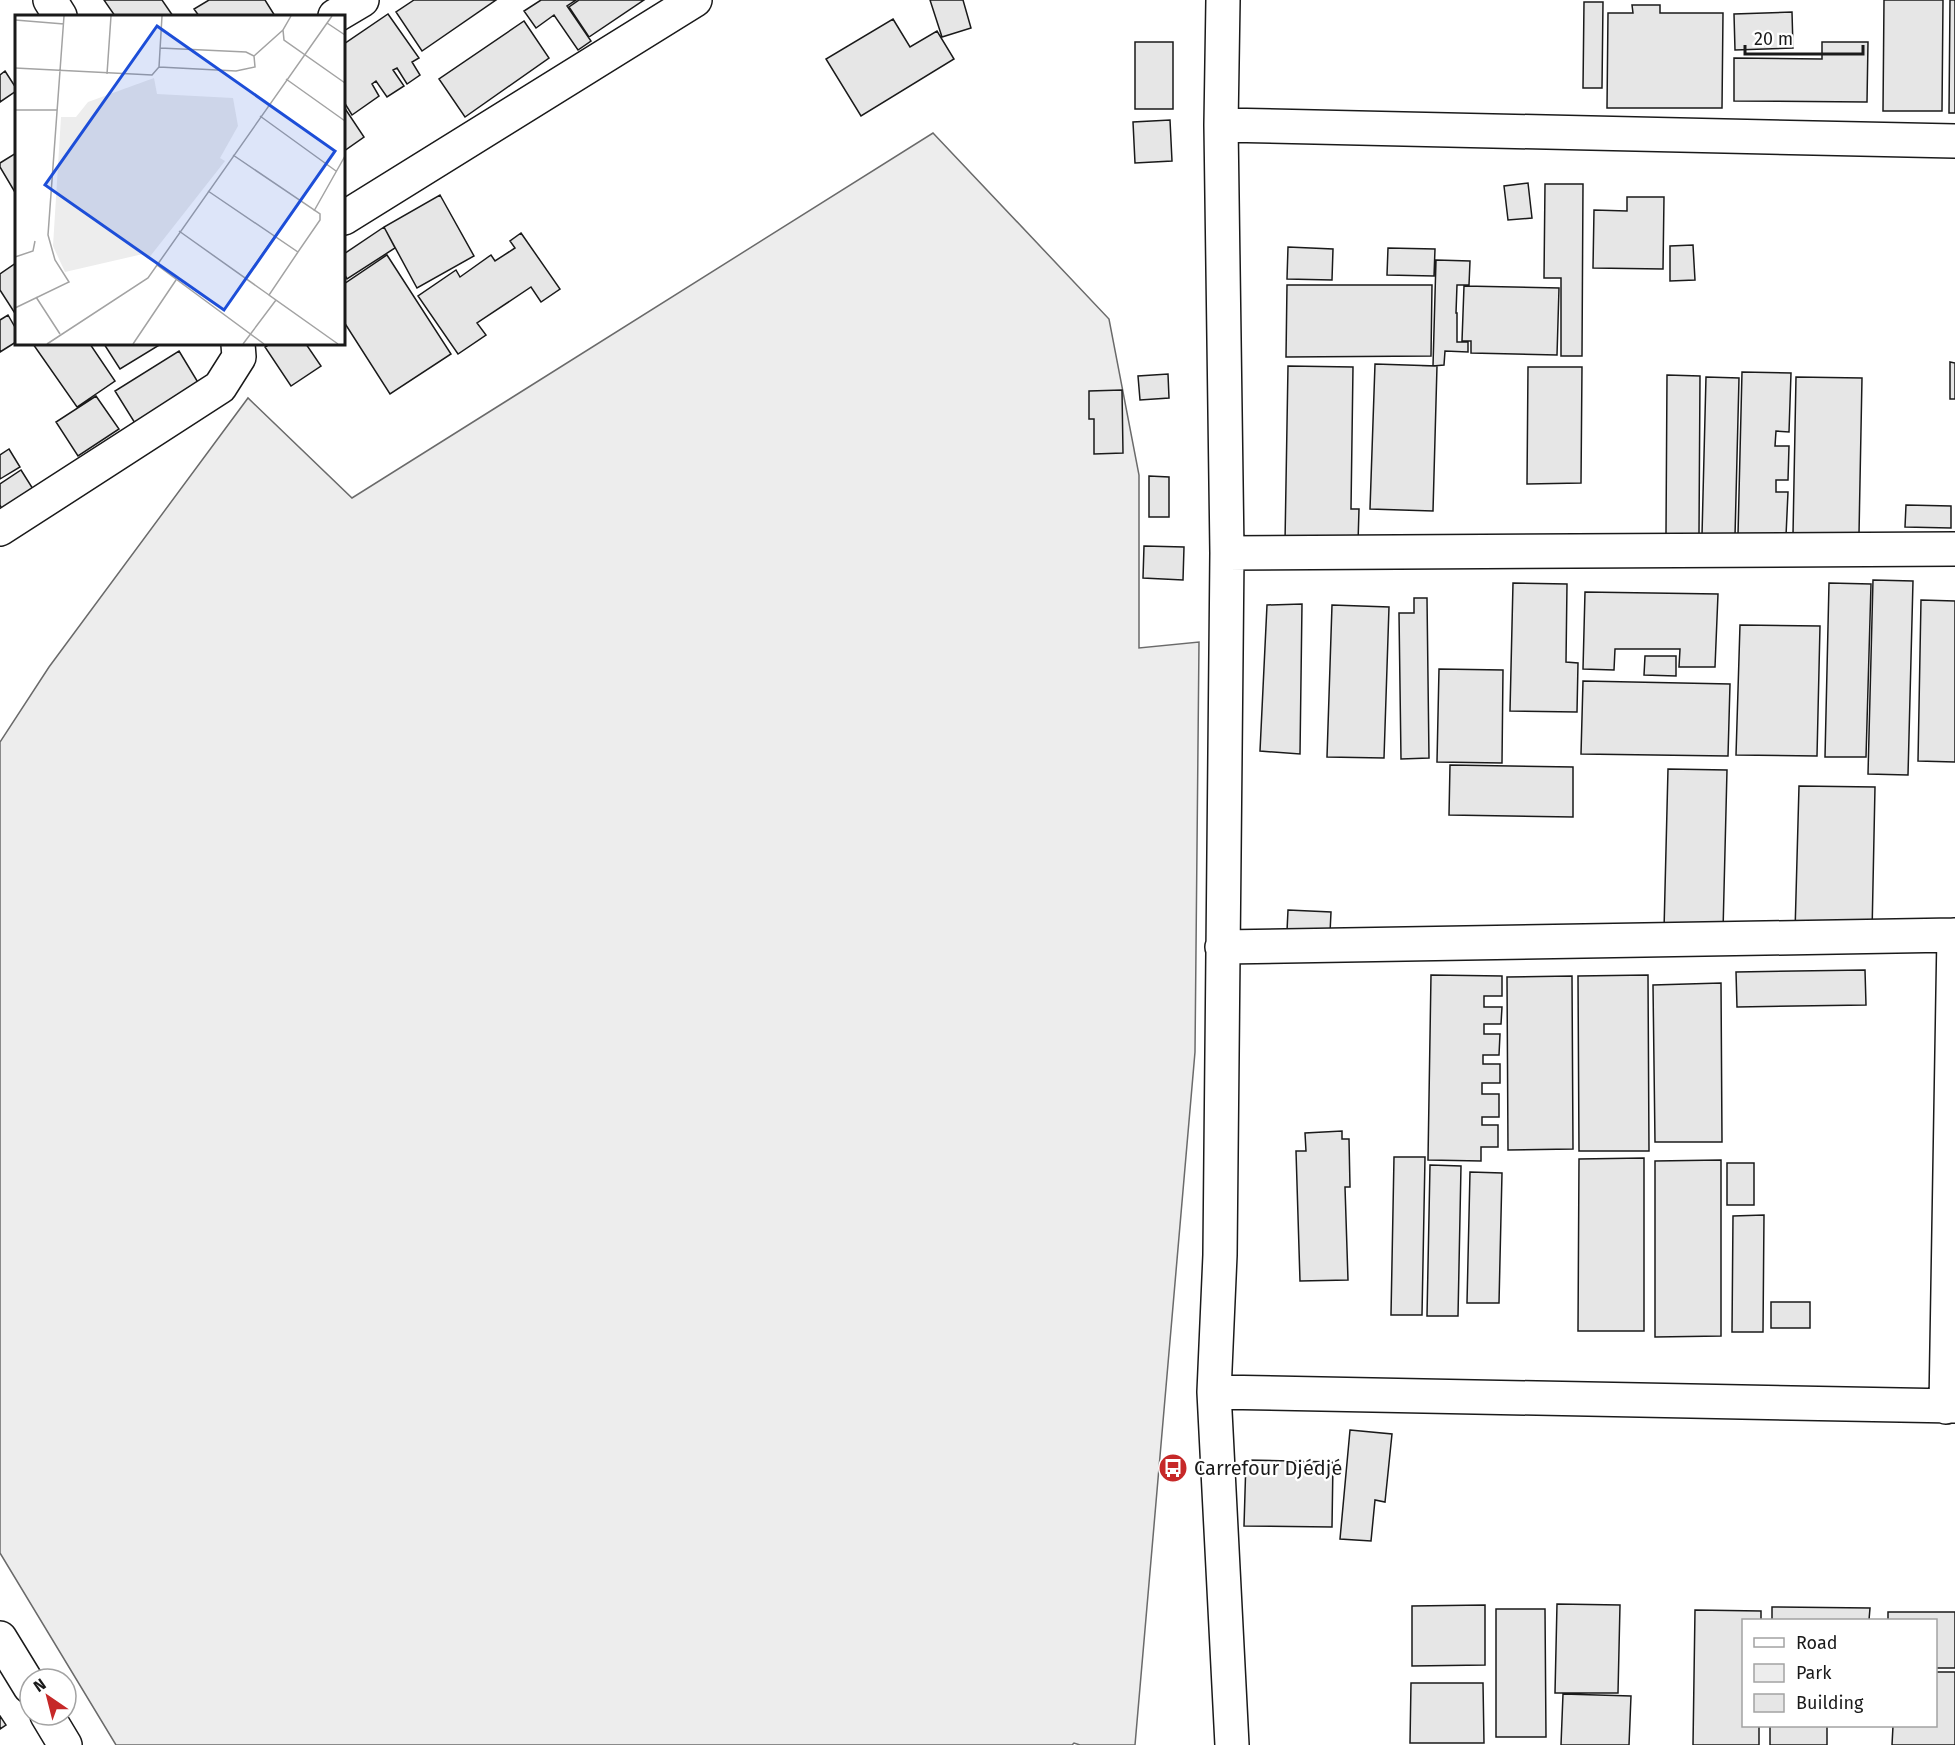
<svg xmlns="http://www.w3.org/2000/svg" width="1955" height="1745" font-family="'Fira Sans',sans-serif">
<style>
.green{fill:#ededed;stroke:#6a6a6a;stroke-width:1.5}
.building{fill:#e6e6e6;stroke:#1a1a1a;stroke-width:1.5}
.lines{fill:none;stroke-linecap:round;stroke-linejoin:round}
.minor-casing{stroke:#1a1a1a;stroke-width:36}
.minor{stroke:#fff;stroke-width:33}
.labels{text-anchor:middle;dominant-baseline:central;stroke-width:4.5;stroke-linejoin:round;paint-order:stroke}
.poi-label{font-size:20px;fill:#1a1a1a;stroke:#fff;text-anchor:start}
.inset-road{fill:none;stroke:#a3a3a3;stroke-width:1.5}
.view{fill:#1d4ed8;fill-opacity:0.15;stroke:#1d4ed8;stroke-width:3}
.inset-edge{fill:none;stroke:#1a1a1a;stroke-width:3}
</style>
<rect width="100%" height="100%" fill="#fff"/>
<path class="green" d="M 933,133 L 1109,319 L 1139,475 L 1139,648 L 1199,642 L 1195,1052 L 1135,1745 L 1080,1745 L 1074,1743 L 1072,1745 L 116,1745 L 0,1553 L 0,742 L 49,667 L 248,398 L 352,498 Z"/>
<path class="building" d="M 104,0 L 162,0 L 173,16 L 115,16 Z
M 209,0 L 265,0 L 275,16 L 199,16 L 194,9 Z
M 414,0 L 496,0 L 422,51 L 396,12 Z
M 541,0 L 576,0 L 567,6 L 591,41 L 578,50 L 554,15 L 536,28 L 524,11 Z
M 579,0 L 578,0 L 644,0 L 589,37 L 569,7 Z
M 930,0 L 963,0 L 971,28 L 942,37 Z
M 1884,0 L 1943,0 L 1942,111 L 1883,111 Z
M 1950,0 L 1955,0 L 1955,113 L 1949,113 Z
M 1584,2 L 1603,2 L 1602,88 L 1583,88 Z
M 1632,5 L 1660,5 L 1660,13 L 1723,13 L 1722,108 L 1607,108 L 1608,13 L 1633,13 Z
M 1792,12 L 1793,48 L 1735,50 L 1734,14 Z
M 388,14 L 419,58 L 412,62 L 420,75 L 407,84 L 397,68 L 393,70 L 404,86 L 387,97 L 376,81 L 372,84 L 379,96 L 352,115 L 344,102 L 344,44 Z
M 893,19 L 910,47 L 937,31 L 954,59 L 861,116 L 826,59 Z
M 524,21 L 549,58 L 465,117 L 439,79 Z
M 1135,42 L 1173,42 L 1173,109 L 1135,109 Z
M 1822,42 L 1868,42 L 1867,102 L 1734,101 L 1734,58 L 1822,59 Z
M 5,71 L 16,88 L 16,91 L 0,102 L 0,75 Z
M 344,107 L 364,137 L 344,151 Z
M 1170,120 L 1172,161 L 1135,163 L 1133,122 Z
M 16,153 L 16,194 L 0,167 L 0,163 Z
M 1528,183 L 1532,218 L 1508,220 L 1504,186 Z
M 1545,184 L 1583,184 L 1582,356 L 1561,356 L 1561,278 L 1544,278 Z
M 440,195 L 474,256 L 417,288 L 384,227 Z
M 1627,197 L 1664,197 L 1663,269 L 1593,268 L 1594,210 L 1627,211 Z
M 384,227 L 395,248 L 347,279 L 344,273 L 344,254 Z
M 521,233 L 560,289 L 541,302 L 531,287 L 477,323 L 486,335 L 458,354 L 418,296 L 456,270 L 460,277 L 491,255 L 495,261 L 515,248 L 510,241 Z
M 1693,245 L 1695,280 L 1670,281 L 1670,246 Z
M 1288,247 L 1333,249 L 1332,280 L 1287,279 Z
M 1388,248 L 1435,249 L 1434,276 L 1387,275 Z
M 387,255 L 451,354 L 390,394 L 344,322 L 344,284 Z
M 1436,260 L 1470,261 L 1469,285 L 1457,285 L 1456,313 L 1457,313 L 1457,342 L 1468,342 L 1468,352 L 1445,351 L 1444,365 L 1433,366 Z
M 16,263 L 16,315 L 0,290 L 0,274 Z
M 1287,285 L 1432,285 L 1431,356 L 1286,357 Z
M 1464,286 L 1559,288 L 1557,355 L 1471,353 L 1471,341 L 1462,341 Z
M 8,315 L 16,329 L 16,342 L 0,352 L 0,320 Z
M 33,344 L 90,344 L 115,381 L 77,407 Z
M 104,344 L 161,344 L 120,369 Z
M 270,344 L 306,344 L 321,366 L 291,386 L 265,347 Z
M 179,351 L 202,389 L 138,428 L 115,391 Z
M 1950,362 L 1955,363 L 1955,399 L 1950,399 Z
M 1375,364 L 1437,366 L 1433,511 L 1370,509 Z
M 1288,366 L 1353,367 L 1351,509 L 1359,509 L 1358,543 L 1285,542 Z
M 1528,367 L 1582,367 L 1581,483 L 1527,484 Z
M 1742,372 L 1791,373 L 1789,432 L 1776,431 L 1775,446 L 1789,446 L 1788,480 L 1776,480 L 1776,492 L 1788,492 L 1786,536 L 1738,535 Z
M 1168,374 L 1169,398 L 1140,400 L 1138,376 Z
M 1667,375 L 1700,376 L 1699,534 L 1666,534 Z
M 1706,377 L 1739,378 L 1735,536 L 1702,535 Z
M 1796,377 L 1862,378 L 1859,534 L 1793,534 Z
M 1122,390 L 1123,453 L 1094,454 L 1094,419 L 1089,419 L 1089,391 Z
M 96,396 L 119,429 L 78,456 L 56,422 Z
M 9,449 L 20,467 L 0,479 L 0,455 Z
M 21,470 L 33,489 L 2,509 L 0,505 L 0,484 Z
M 1149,476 L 1169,477 L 1169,517 L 1149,517 Z
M 1906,505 L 1951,506 L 1951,528 L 1905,527 Z
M 1144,546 L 1184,547 L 1183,580 L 1143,578 Z
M 1873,580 L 1913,581 L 1908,775 L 1868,774 Z
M 1513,583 L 1567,584 L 1566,662 L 1578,663 L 1577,712 L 1510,711 Z
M 1829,583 L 1871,584 L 1866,757 L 1825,757 Z
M 1585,592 L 1718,594 L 1715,667 L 1679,667 L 1680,649 L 1615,649 L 1614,670 L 1583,669 Z
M 1414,598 L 1427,598 L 1429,758 L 1401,759 L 1399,613 L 1414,613 Z
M 1921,600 L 1955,601 L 1955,762 L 1918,761 Z
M 1302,604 L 1300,754 L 1260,751 L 1267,605 Z
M 1332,605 L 1389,607 L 1384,758 L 1327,757 Z
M 1740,625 L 1820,626 L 1817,756 L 1736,755 Z
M 1645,656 L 1676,656 L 1676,676 L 1644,675 Z
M 1439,669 L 1503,670 L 1502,763 L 1437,762 Z
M 1583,681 L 1730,684 L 1728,756 L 1581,754 Z
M 1450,765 L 1573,767 L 1573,817 L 1449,815 Z
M 1668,769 L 1727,770 L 1723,931 L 1664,930 Z
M 1799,786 L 1875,787 L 1872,933 L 1795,932 Z
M 1288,910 L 1331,912 L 1330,933 L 1287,931 Z
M 1865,970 L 1866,1005 L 1737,1007 L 1736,972 Z
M 1431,975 L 1502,976 L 1502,996 L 1484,996 L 1484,1007 L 1502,1007 L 1501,1024 L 1484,1024 L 1484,1034 L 1500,1034 L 1499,1055 L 1483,1055 L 1483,1064 L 1500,1064 L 1500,1083 L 1482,1083 L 1482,1094 L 1499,1094 L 1499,1117 L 1482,1117 L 1482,1125 L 1498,1125 L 1498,1147 L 1481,1147 L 1481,1161 L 1428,1160 Z
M 1648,975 L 1649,1151 L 1579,1151 L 1578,976 Z
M 1572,976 L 1573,1149 L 1508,1150 L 1507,977 Z
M 1721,983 L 1722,1142 L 1655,1142 L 1653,985 Z
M 1342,1131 L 1342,1139 L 1349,1139 L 1350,1187 L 1345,1187 L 1348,1280 L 1300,1281 L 1296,1151 L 1306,1151 L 1305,1133 Z
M 1394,1157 L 1425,1157 L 1422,1315 L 1391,1315 Z
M 1644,1158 L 1644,1331 L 1578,1331 L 1579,1159 Z
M 1721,1160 L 1721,1336 L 1655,1337 L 1655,1161 Z
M 1727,1163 L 1754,1163 L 1754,1205 L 1727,1205 Z
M 1430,1165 L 1461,1166 L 1458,1316 L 1427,1316 Z
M 1470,1172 L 1502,1173 L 1499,1303 L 1467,1303 Z
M 1764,1215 L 1763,1332 L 1732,1332 L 1733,1216 Z
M 1771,1302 L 1810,1302 L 1810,1328 L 1771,1328 Z
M 1350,1430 L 1392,1434 L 1385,1502 L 1375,1500 L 1371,1541 L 1340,1539 Z
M 1246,1460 L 1333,1462 L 1332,1527 L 1244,1526 Z
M 1557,1604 L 1620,1605 L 1618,1693 L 1555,1693 Z
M 1485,1605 L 1485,1665 L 1412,1666 L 1412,1606 Z
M 1772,1607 L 1870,1608 L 1869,1620 L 1772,1620 Z
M 1496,1609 L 1545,1609 L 1546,1737 L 1496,1737 Z
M 1695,1610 L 1761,1611 L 1761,1620 L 1744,1620 L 1744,1726 L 1759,1726 L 1759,1745 L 1693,1745 Z
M 1888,1612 L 1955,1612 L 1955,1668 L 1936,1668 L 1936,1620 L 1888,1620 Z
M 1936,1672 L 1955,1672 L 1955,1745 L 1892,1745 L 1893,1726 L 1936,1726 Z
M 1411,1683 L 1483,1683 L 1484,1743 L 1410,1743 Z
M 1563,1694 L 1631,1696 L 1629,1745 L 1561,1745 Z
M 0,1716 L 6,1725 L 0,1729 Z
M 1770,1726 L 1827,1726 L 1827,1745 L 1770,1745 Z"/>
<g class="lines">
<g class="minor-casing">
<path id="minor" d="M 50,0 L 60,16
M 1223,0 L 1221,125 L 1227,553 L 1220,1255 L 1214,1392 L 1232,1745
M 335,16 L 362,0
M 1221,125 L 1955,141
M 344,218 L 695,0
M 0,529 L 220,387 L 239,357 L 238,344
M 1227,553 L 1955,549
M 1222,947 L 1955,935
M 1214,1392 L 1955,1406
M 1946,1407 L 1954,935
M 0,1638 L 30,1687
M 47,1715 L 65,1745"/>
</g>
<use href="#minor" class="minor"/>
</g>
<defs>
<g id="bus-disc" transform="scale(1.5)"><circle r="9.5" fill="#c62828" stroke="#fff"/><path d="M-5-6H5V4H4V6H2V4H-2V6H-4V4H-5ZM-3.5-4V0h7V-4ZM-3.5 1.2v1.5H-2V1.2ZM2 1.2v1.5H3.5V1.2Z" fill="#fff"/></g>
</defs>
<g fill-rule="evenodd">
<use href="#bus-disc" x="1173" y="1468"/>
</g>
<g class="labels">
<g class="poi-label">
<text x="1194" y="1468">Carrefour Djédjé</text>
</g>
</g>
<g transform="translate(15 15)">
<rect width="330" height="330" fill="#fff"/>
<path d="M 139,63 L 142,79 L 218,83 L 223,111 L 205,143 L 210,146 L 133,244 L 128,239 L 50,257 L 38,231 L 46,102 L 61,102 L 73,87 Z" fill="#ededed"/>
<path class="inset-road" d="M 276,1 L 268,15 L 269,25 L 330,68M 0,5 L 49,9M 312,8 L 330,20M 239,41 L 268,15M 144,52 L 221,56 L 240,52 L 239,41 L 231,37 L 145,33M 0,53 L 137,60 L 144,52 L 147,1M 92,59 L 96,1M 271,64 L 330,106M 0,95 L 42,95M 245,101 L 321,156M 193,176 L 283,237 L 305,205 L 305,199 L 218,140M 299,196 L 330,141M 164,216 L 254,280M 283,237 L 254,280 L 323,329M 0,242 L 18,236 L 20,226M 142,250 L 249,329M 230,264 L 260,221M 21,282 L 45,319M 0,293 L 54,267 L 40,245 L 33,220 L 49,1M 32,329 L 133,263 L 317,1M 118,329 L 161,265M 228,329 L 261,285"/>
<path class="view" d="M 142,11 L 320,136 L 209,295 L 30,170 Z"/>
<rect width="330" height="330" class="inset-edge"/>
</g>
<rect x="1742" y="1619" width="195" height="108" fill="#ffffff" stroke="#a3a3a3" stroke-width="1.5"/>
<rect x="1754" y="1638" width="30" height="9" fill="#ffffff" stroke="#a3a3a3" stroke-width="1.5"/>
<text x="1796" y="1649" font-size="18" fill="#1a1a1a">Road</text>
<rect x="1754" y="1664" width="30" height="18" fill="#ededed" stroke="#a3a3a3" stroke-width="1.5"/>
<text x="1796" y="1679" font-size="18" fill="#1a1a1a">Park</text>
<rect x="1754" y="1694" width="30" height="18" fill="#e6e6e6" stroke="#a3a3a3" stroke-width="1.5"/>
<text x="1796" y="1709" font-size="18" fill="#1a1a1a">Building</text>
<g transform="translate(48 1697) rotate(325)"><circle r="28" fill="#ffffff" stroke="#a3a3a3" stroke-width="1.5"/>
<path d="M0-4.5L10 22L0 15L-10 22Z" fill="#c62828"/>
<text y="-9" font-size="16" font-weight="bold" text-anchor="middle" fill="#1a1a1a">N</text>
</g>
<path d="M1745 45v9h118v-9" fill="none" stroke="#1a1a1a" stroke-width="3"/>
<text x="1754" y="45" font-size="18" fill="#1a1a1a" stroke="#ffffff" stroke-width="4.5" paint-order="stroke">20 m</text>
</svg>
